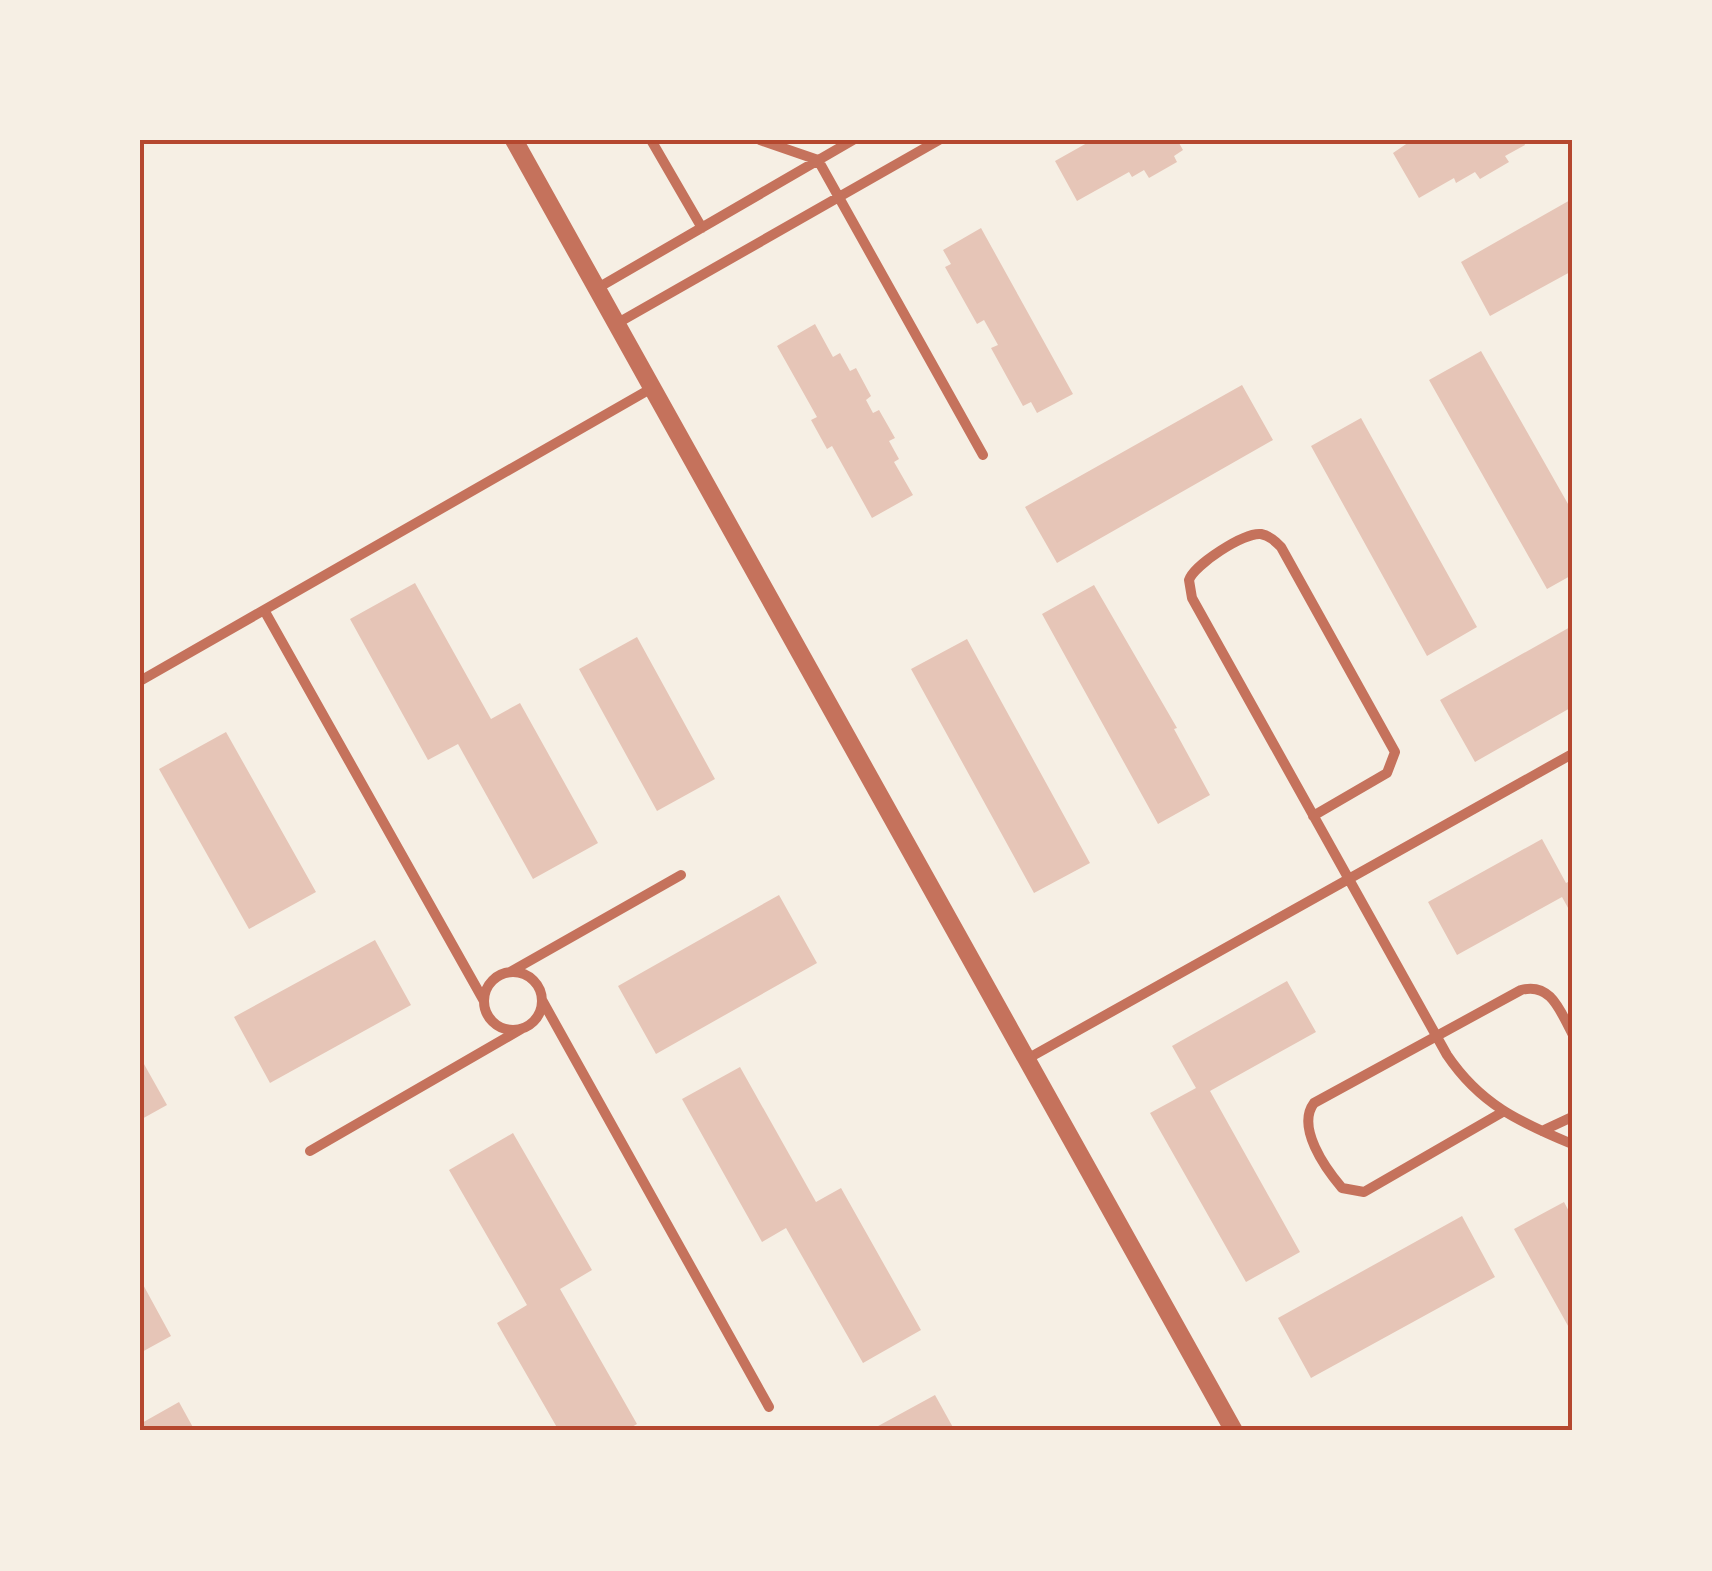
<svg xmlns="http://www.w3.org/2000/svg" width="1712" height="1571" font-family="'Exo 2',sans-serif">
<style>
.building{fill:#e6c5b7}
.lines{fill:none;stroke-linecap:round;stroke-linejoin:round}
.minor{stroke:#c5725c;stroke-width:10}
.tertiary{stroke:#c5725c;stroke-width:18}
.neatline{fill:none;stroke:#b5482f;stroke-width:4}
</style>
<rect width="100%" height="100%" fill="#f6efe4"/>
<path class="building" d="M 1085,140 L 1184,140 L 1179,143 L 1183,150 L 1174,156 L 1177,162 L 1149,178 L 1144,170 L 1132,177 L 1129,172 L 1077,201 L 1055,161 L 1087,143 Z
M 1412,140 L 1523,140 L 1525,145 L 1505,156 L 1509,162 L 1480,179 L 1475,172 L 1456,183 L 1454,178 L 1419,198 L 1393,153 Z
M 1572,199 L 1572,271 L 1490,316 L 1461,262 Z
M 981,228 L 1073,394 L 1037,413 L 1031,402 L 1023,406 L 991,348 L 998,345 L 984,320 L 977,324 L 945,267 L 951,264 L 943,250 Z
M 815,324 L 833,357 L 840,353 L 850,371 L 856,368 L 871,396 L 866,400 L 873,413 L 879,410 L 895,438 L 889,441 L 899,459 L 894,462 L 913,495 L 872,518 L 832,446 L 827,449 L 811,420 L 817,417 L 777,346 Z
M 1481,351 L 1572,511 L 1572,575 L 1547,589 L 1429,380 Z
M 1242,385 L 1273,440 L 1057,563 L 1025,507 Z
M 1361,418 L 1477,627 L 1427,656 L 1311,446 Z
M 415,583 L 491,719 L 520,703 L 598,843 L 533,879 L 458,744 L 428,760 L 350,619 Z
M 1094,585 L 1177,728 L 1174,729 L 1210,795 L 1158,824 L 1042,614 Z
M 1572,626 L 1572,707 L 1475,762 L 1440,700 Z
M 637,637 L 715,779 L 657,811 L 579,669 Z
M 967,639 L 1090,863 L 1034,893 L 911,669 Z
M 226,732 L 316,892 L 249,929 L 159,769 Z
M 1542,839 L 1566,883 L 1572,880 L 1572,915 L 1562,897 L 1457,955 L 1428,902 Z
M 779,895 L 817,963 L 656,1054 L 618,986 Z
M 375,940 L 411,1005 L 270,1083 L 234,1017 Z
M 1287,981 L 1316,1032 L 1210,1091 L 1300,1252 L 1246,1282 L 1150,1113 L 1196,1088 L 1172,1046 Z
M 140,1057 L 167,1105 L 140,1120 Z
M 740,1067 L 816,1202 L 841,1188 L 921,1330 L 863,1363 L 786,1228 L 762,1242 L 682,1099 Z
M 513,1133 L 592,1270 L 560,1289 L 637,1424 L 625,1431 L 559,1431 L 497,1323 L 527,1305 L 449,1170 Z
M 1564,1202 L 1572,1217 L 1572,1333 L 1514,1229 Z
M 1462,1216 L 1495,1277 L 1311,1378 L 1278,1318 Z
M 140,1279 L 171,1336 L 140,1353 Z
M 935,1395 L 955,1431 L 869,1431 Z
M 179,1402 L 195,1431 L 140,1431 L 140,1424 Z"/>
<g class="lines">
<path class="minor" d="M 651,140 L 702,228
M 760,140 L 818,160 L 983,455
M 596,289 L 853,140
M 616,324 L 939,140
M 264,610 L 484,1001
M 140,681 L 652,388
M 1313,816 L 1387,773 L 1395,752 L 1281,547 C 1275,541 1270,536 1261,534 C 1244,532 1194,565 1189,580 L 1192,598 L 1447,1055 C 1480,1104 1519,1122 1572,1144
M 510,972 L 681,875
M484 1001a29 29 0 1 1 58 0a29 29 0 1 1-58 0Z
M 542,1000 L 769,1407
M 1027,1059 L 1572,754
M 1501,1113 L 1364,1192 L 1342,1188 C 1325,1168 1296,1127 1314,1103 L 1521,990 C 1551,982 1560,1011 1572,1033
M 1542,1131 L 1572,1117
M 310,1151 L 523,1028"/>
<path class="tertiary" d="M 514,140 L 1234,1431"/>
</g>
<rect width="1712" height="1571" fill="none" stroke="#f6efe4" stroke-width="285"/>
<rect x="142" y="142" width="1428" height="1286" class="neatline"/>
</svg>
